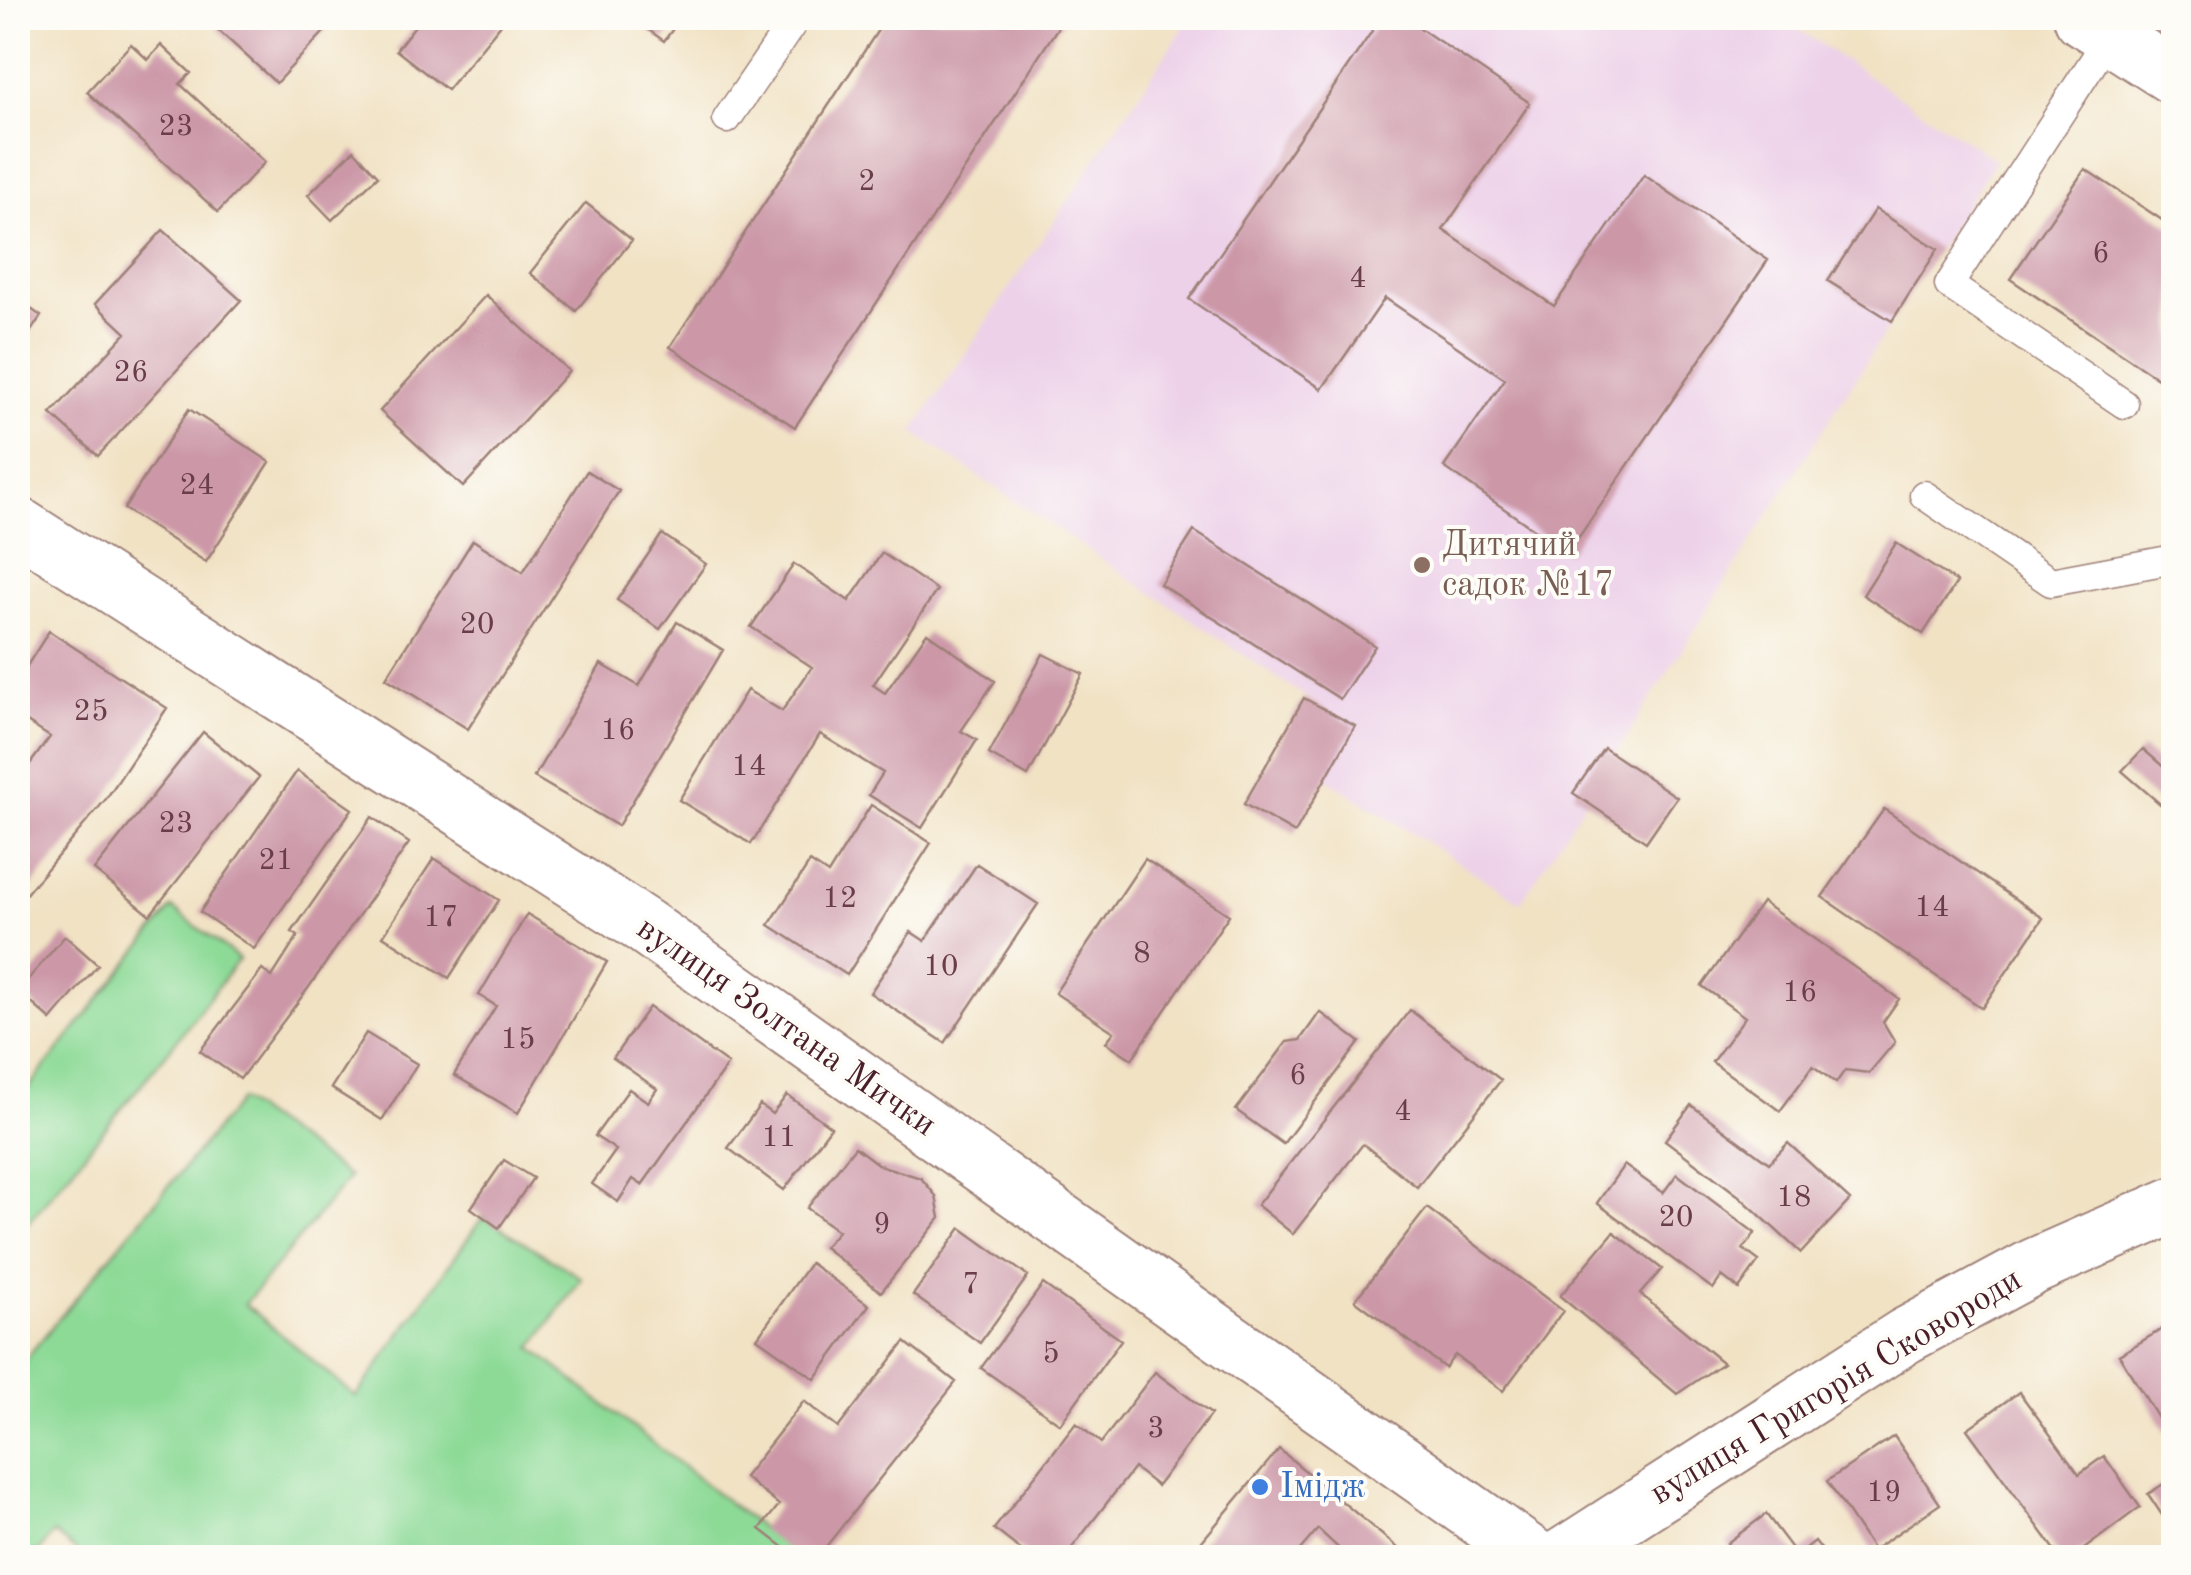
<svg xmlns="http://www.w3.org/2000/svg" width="2191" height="1575" font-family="'Old Standard TT',serif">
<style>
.built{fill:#edd1e9}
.green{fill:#8dda97;stroke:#6c7c61;stroke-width:2.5}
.building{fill:#cc98a8}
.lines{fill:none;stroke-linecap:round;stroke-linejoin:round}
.lane-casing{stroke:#9e8078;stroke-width:31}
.street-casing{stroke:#9e8078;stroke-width:59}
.primary-casing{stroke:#9e8078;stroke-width:59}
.lane{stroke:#fff;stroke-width:28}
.street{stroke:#fff;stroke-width:55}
.primary{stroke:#fff;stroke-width:55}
.education-dot{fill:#8d6e63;stroke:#fdfcf7;stroke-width:4}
.shop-dot{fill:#3f7fe0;stroke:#fdfcf7;stroke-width:4}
.labels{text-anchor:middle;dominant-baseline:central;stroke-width:8;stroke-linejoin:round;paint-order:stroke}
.number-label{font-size:30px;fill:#6a3d4a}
.education-label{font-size:35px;fill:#785e54;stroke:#fdfcf7;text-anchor:start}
.street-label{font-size:35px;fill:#4a1f2b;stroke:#fdfcf7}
.shop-label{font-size:35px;fill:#366cbe;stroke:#fdfcf7;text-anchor:start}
</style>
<rect width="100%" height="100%" fill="#fdfcf7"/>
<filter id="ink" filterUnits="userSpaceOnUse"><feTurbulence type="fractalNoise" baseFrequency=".01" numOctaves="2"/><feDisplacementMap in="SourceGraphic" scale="20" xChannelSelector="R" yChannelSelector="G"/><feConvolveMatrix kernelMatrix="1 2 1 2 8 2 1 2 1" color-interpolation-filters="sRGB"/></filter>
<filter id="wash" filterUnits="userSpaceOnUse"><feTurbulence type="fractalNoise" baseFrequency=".0048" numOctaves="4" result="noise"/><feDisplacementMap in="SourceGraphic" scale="40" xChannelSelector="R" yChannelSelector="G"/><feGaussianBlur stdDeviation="2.25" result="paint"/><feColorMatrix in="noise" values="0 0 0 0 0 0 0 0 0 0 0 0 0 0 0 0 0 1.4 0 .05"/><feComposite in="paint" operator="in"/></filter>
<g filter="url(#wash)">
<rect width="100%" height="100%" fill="#f1e2c4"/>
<path class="built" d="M 1190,18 L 1781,18 L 1995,160 L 1521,902 L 1313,770 L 1337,718 L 913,432 Z"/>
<path class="green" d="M 172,908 L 239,959 L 171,1048 L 18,1235 L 18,1101 Z
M 240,1100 L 349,1177 L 245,1304 L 356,1397 L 483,1217 L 582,1278 L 532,1348 L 798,1557 L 84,1558 L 54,1533 L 34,1557 L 18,1558 L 18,1368 Z"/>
<g id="blocks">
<path class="building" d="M 228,18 L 337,18 L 276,83 L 217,29 Z
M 421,18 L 506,18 L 447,90 L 396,50 Z
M 632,18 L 681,18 L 664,41 Z
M 886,18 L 1064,18 L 795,427 L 670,347 Z
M 1381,18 L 1405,18 L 1530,103 L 1443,230 L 1554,306 L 1644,175 L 1768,260 L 1568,553 L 1444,467 L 1505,379 L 1385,298 L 1322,389 L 1189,299 Z
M 131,44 L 148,60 L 161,45 L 191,73 L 180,84 L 265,162 L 218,212 L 87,92 Z
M 354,150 L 378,176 L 332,220 L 308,195 Z
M 2085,169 L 2174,228 L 2174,389 L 2010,279 Z
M 586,203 L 632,240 L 576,311 L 530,273 Z
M 1875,209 L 1938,249 L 1892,321 L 1828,281 Z
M 163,230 L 241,300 L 98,456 L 51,414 L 126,333 L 95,304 Z
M 486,295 L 569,371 L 463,487 L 380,411 Z
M 18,300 L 41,316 L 18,350 Z
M 189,409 L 270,462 L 206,562 L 124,509 Z
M 587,471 L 619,491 L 468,729 L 386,678 L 473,540 L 523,572 Z
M 1194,531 L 1375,646 L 1340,699 L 1160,584 Z
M 662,534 L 706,564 L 660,629 L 617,600 Z
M 1896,543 L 1957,582 L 1923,634 L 1863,595 Z
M 882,553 L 937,590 L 873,685 L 885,693 L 927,633 L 995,681 L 961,731 L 977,740 L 922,828 L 869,795 L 883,773 L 820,734 L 751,844 L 679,800 L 747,690 L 782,711 L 812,667 L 751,627 L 794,564 L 849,601 Z
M 677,622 L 723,650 L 618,826 L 534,777 L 601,664 L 639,686 Z
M 49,631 L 167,708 L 106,799 L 18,903 L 18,780 L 50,737 L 18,716 L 18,680 Z
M 1043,654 L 1083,674 L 1028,776 L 989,754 Z
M 1304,698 L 1355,726 L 1295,833 L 1244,804 Z
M 203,732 L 259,777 L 150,915 L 94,870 Z
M 1604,748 L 1677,797 L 1646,842 L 1573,793 Z
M 2143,749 L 2174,776 L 2174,816 L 2122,771 Z
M 297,771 L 352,809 L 254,949 L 200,912 Z
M 871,805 L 931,843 L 847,975 L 769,925 L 810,862 L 828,874 Z
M 1884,809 L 2043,918 L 1982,1008 L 1822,897 Z
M 372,817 L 409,843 L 309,987 L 240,1079 L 200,1051 L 262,970 L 272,977 L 298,936 L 292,932 Z
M 434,858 L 499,900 L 449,978 L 383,936 Z
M 1145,859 L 1229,915 L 1132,1059 L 1106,1042 L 1114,1032 L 1055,993 Z
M 977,864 L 1038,904 L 945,1043 L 870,993 L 911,932 L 925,941 Z
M 1762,902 L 1899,999 L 1883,1022 L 1895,1042 L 1869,1073 L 1845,1070 L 1836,1083 L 1813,1066 L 1780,1111 L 1712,1062 L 1745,1017 L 1702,986 Z
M 527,914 L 607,962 L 518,1113 L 454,1075 L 496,1006 L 479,995 Z
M 65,936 L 98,965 L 51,1020 L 18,991 Z
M 649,1007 L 728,1064 L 642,1185 L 633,1179 L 618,1202 L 592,1184 L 616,1150 L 595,1136 L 629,1089 L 648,1102 L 657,1089 L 613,1058 Z
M 1410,1010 L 1501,1080 L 1417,1187 L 1363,1144 L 1293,1234 L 1257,1205 Z
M 1320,1012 L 1360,1042 L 1283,1144 L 1236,1110 L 1287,1042 L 1300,1040 Z
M 366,1033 L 417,1064 L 382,1120 L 331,1088 Z
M 787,1095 L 831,1127 L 784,1190 L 728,1148 L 760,1105 L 772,1114 Z
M 1691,1105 L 1769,1163 L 1788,1143 L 1850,1200 L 1801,1253 L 1739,1196 L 1665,1140 Z
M 855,1147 L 879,1165 L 921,1178 L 936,1196 L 940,1218 L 881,1292 L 824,1247 L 838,1231 L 807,1208 Z
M 504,1160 L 533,1178 L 499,1228 L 471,1208 Z
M 1624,1165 L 1663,1193 L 1677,1174 L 1755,1233 L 1743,1249 L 1759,1261 L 1739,1289 L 1722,1276 L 1713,1289 L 1597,1203 Z
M 1427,1208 L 1563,1311 L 1503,1391 L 1455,1355 L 1445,1368 L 1355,1300 Z
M 961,1228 L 1028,1276 L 980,1343 L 913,1295 Z
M 1614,1232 L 1662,1269 L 1640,1294 L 1723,1363 L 1677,1394 L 1560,1296 Z
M 810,1263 L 869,1305 L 815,1379 L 757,1338 Z
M 1043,1284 L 1121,1340 L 1060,1424 L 981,1368 Z
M 2174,1322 L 2174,1444 L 2119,1355 Z
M 905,1342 L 956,1382 L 817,1558 L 798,1558 L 760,1529 L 779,1505 L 744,1477 L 804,1401 L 838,1428 Z
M 1155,1372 L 1211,1414 L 1157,1486 L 1134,1468 L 1064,1558 L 1031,1558 L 994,1529 L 1076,1423 L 1101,1443 Z
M 2019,1392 L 2079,1474 L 2104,1456 L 2140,1507 L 2072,1558 L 2061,1558 L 1967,1429 Z
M 1894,1436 L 1940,1504 L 1873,1550 L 1827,1481 Z
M 1279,1449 L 1399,1549 L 1392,1558 L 1349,1558 L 1318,1529 L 1293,1558 L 1210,1558 L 1197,1547 Z
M 2174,1477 L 2174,1533 L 2148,1494 Z
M 1766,1514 L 1797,1555 L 1815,1541 L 1828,1558 L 1738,1558 L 1727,1543 Z"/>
</g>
</g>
<g filter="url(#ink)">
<use href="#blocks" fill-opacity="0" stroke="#9e8078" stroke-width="2.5"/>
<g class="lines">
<g class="lane-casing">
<path id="lane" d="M 2110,36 L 1949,285 L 2124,404
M 727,119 L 796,18
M 1924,495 L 2051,582 L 2174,559"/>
</g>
<g class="street-casing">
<path id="street" d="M 18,525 L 644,926 L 1536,1558
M 1560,1558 L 1905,1336 L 2035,1266 L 2174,1205"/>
</g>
<g class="primary-casing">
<path id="primary" d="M 2082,18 L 2174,77"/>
</g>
<use href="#lane" class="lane"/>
<use href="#street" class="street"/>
<use href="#primary" class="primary"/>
</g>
</g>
<circle class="education-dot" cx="1422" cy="565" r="10"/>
<circle class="shop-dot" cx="1260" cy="1487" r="10"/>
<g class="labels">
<g class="number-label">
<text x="176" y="127">23</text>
<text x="867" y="182">2</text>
<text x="2101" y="254">6</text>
<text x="1358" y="279">4</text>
<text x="131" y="373">26</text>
<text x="197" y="486">24</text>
<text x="477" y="625">20</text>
<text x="91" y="712">25</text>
<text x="618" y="731">16</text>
<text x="749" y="767">14</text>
<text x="176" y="824">23</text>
<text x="276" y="861">21</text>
<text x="840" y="899">12</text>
<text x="1932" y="908">14</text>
<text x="441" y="918">17</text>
<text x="1142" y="954">8</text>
<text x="941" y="967">10</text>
<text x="1800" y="993">16</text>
<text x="518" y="1040">15</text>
<text x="1298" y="1076">6</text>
<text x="1403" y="1112">4</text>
<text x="779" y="1138">11</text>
<text x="1794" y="1198">18</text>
<text x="1676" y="1218">20</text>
<text x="882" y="1225">9</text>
<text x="971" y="1285">7</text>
<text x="1051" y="1354">5</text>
<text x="1156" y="1429">3</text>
<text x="1884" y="1493">19</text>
</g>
<g class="education-label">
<text x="1442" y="545">Дитячий<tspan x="1442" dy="40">садок №17</tspan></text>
</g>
<g class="street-label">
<text transform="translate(786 1027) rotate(35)">вулиця Золтана Мички</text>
<text transform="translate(1836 1387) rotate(-31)">вулиця Григорія Сковороди</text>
</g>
<g class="shop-label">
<text x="1280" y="1487">Імідж</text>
</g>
</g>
<rect width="2191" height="1575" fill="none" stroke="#fdfcf7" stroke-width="60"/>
</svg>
